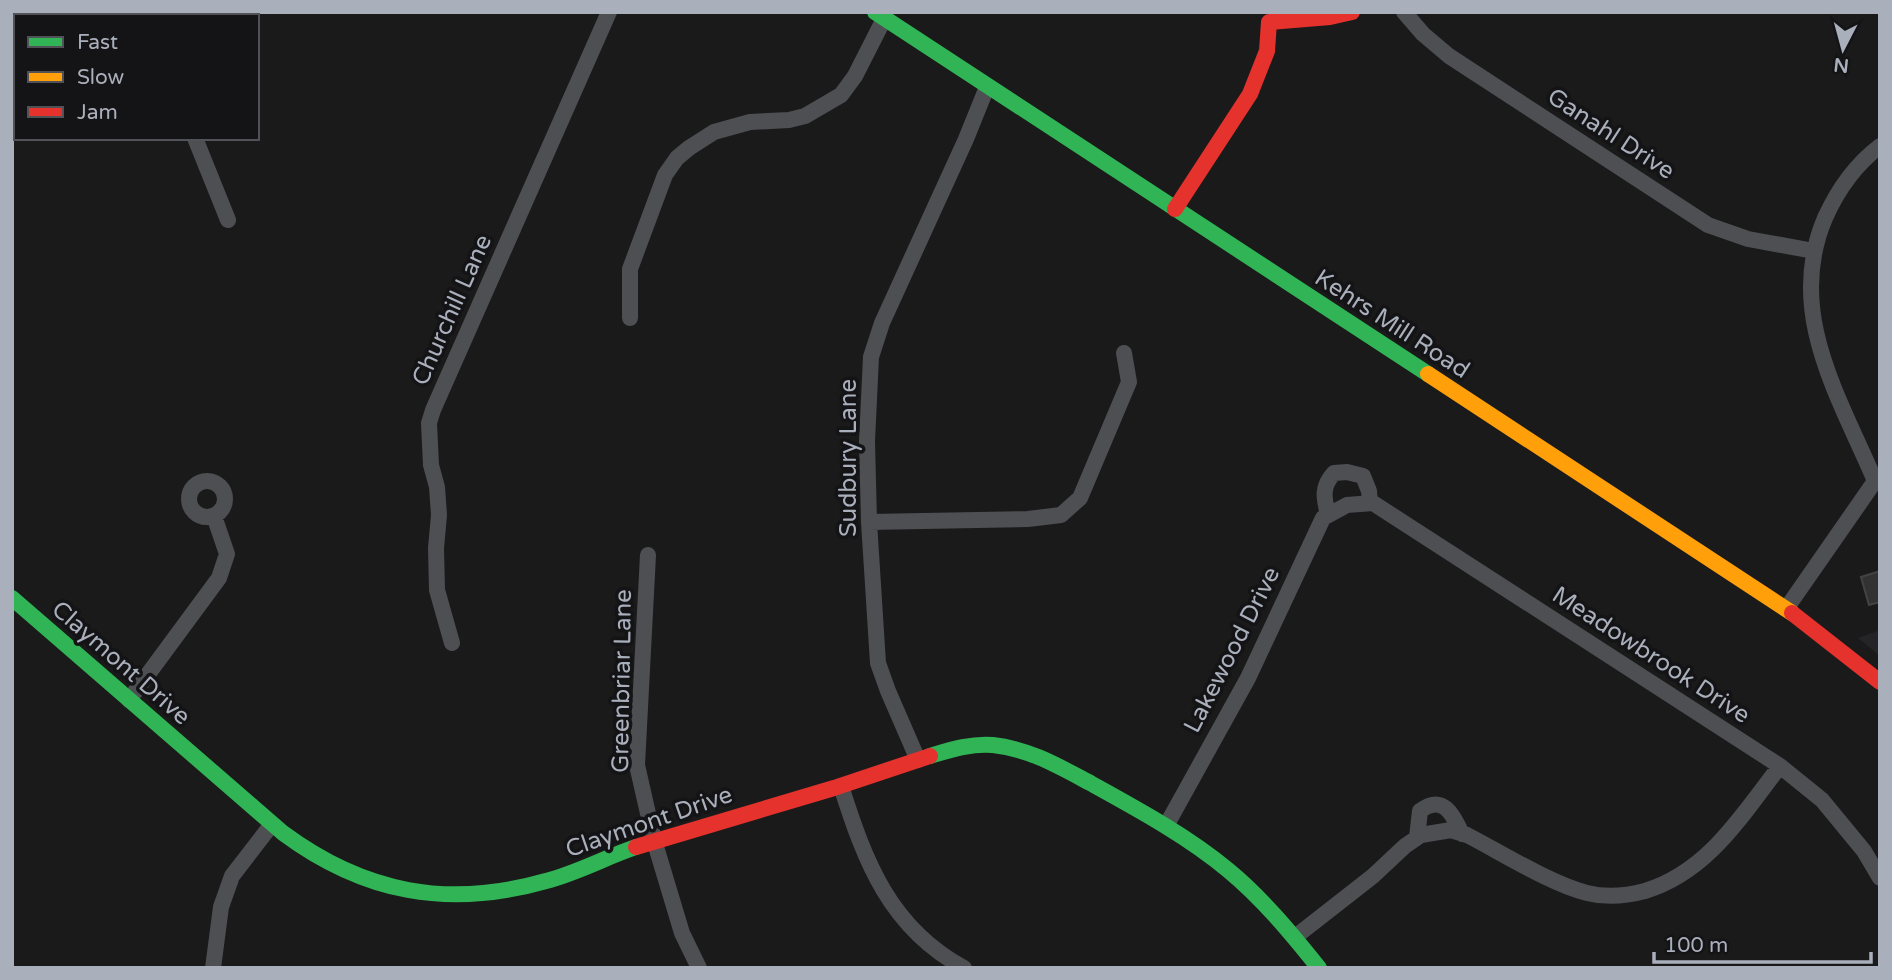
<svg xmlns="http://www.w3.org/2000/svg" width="1892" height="980" font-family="'Varela Round',sans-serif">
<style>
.built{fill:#242326}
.building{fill:#323232;stroke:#424346;stroke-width:2}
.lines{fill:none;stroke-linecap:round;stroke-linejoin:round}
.street{stroke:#4d4f53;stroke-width:16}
.fast{stroke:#30b455;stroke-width:16}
.slow{stroke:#ff9f0a;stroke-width:16}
.jam{stroke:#e5322d;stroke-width:16}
.labels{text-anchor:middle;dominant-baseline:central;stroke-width:7;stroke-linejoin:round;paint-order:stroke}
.street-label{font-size:24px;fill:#aaafbc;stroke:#141416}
</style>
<rect width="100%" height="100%" fill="#1a1a1a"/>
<path class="built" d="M 1880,630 L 1880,656 L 1858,638 Z"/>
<path class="building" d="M 1880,571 L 1880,602 L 1869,605 L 1861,577 Z"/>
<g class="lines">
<path class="street" d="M 1404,12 L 1423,34 L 1449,56 L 1708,225 L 1748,239 L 1814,251
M 241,16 L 244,12
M 12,57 L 16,58
M 195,138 L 228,220
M 630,318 L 630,269 L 665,175 L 677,158 L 689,148 L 714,132 L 750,122 L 789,120 L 805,116 L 841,95 L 855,76 L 884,19
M189 499a18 18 0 1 1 36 0a18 18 0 1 1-36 0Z
M 1875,481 C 1839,396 1785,312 1825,218 C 1838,189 1855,165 1880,146
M 1328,515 C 1324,498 1321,487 1334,473 L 1347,472 L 1363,476 L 1369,491 L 1370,503
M 869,522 L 1028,519 L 1061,515 L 1080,498 L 1129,382 L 1124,353
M 648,555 L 637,765 L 654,840 L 682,933 L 699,968
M 1786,609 L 1875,481
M 452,643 L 437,590 L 436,548 L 439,515 L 437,487 L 431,465 L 429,423 L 433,410 L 609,12
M 129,700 L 219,578 L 227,554 L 214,516
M 918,760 L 888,691 L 878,663 L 869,522 L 867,441 L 871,357 L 882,323 L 966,139 L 987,87
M 841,786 C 865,862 890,928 964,968
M 1166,826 L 1248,678 L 1323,518 L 1347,505 L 1373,503 L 1780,766 L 1822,800 L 1864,851 L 1880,878
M 1417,837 L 1420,811 C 1443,794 1453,814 1462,834
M 1295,937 L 1373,876 L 1405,846 L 1421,835 L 1451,830 L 1467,835 C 1502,853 1551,884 1587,893 C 1607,898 1626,896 1645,891 C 1708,872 1742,815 1780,766
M 213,968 L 221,907 L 232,876 L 272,824"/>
<path class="fast" d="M 875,12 L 1428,374
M 12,598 L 283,833 C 364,893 448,909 546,881 C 577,873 606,857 636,847
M 930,756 C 950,750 972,743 993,745 C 1030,749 1060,767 1092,784 C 1139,810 1187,836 1228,870 C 1262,898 1291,933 1319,968"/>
<path class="slow" d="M 1428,374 L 1792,613"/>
<path class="jam" d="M 1175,209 L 1250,94 L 1267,51 L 1269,22 L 1330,17 L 1352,12
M 1792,613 L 1880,682
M 636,847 L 834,788 L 930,756"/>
</g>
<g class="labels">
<g class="street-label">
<text transform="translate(1611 134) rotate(33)">Ganahl Drive</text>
<text transform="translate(452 310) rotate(-66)">Churchill Lane</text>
<text transform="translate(1392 324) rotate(33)">Kehrs Mill Road</text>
<text transform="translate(848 458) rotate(-90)">Sudbury Lane</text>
<text transform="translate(1232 650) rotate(-63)">Lakewood Drive</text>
<text transform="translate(1651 655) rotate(33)">Meadowbrook Drive</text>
<text transform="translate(121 663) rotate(41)">Claymont Drive</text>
<text transform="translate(622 681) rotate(-89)">Greenbriar Lane</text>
<text transform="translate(649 822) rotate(-19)">Claymont Drive</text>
</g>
</g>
<rect width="1892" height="980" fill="none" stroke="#aaafbc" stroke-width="28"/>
<rect x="14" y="14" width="245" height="126" fill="#141416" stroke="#505258" stroke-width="2"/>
<rect x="28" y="37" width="35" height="10" fill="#30b455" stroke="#505258" stroke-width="2"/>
<text x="77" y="49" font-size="21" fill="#aaafbc">Fast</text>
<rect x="28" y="72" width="35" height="10" fill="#ff9f0a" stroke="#505258" stroke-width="2"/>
<text x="77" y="84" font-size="21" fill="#aaafbc">Slow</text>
<rect x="28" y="107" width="35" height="10" fill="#e5322d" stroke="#505258" stroke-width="2"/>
<text x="77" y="119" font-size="21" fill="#aaafbc">Jam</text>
<g transform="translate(1843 49) rotate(186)" stroke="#141416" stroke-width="5" paint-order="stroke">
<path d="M0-5L12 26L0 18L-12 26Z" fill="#aaafbc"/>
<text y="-10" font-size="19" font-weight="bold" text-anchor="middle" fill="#aaafbc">N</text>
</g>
<path d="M1654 952v10h217v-10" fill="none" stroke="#aaafbc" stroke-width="3.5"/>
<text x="1664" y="952" font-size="21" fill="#aaafbc" stroke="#141416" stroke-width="5" paint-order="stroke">100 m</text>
</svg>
